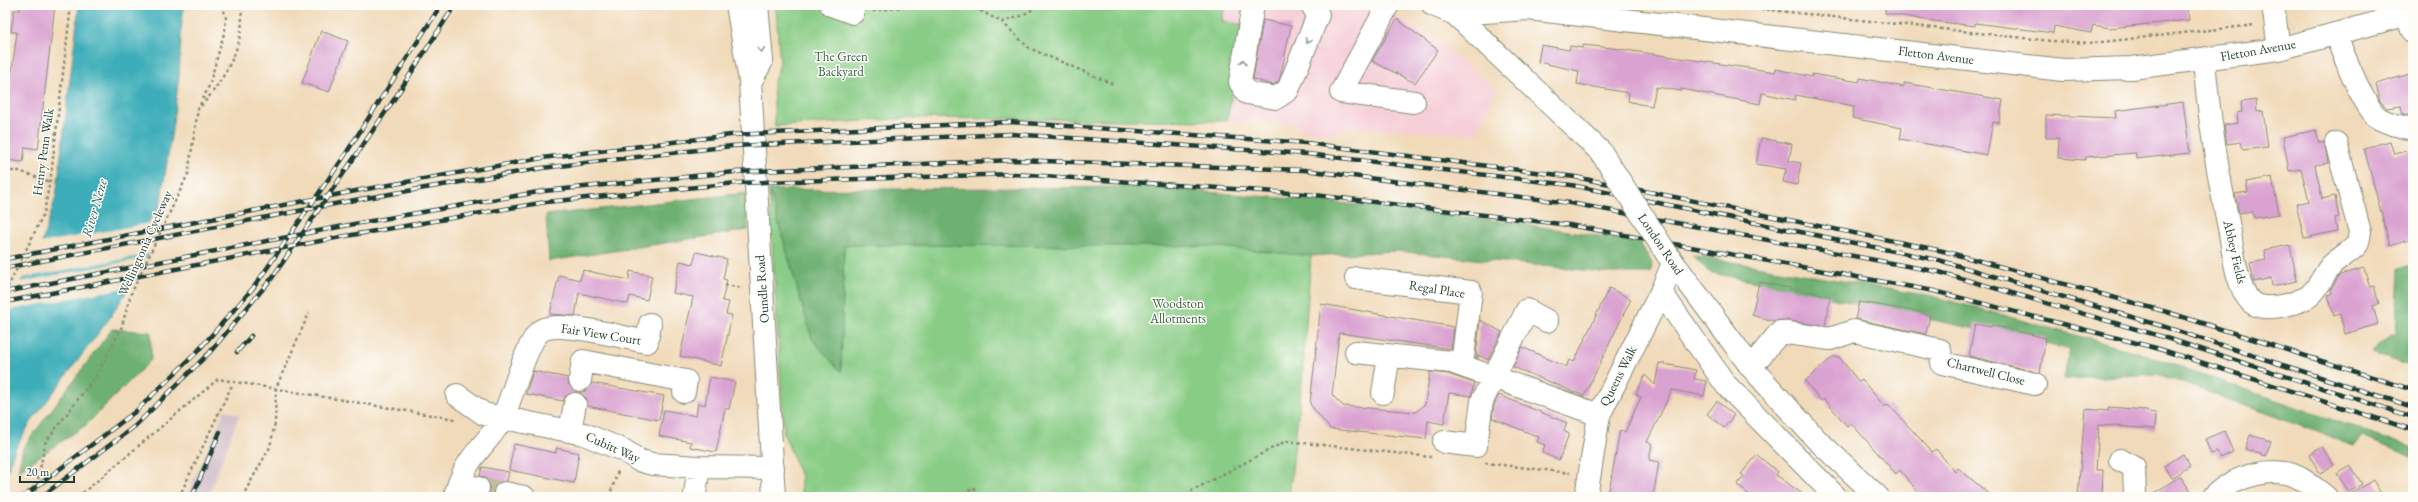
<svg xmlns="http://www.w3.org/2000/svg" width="2418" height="502" font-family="'EB Garamond',serif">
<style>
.built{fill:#f6cfd8}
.industrial{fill:#d1bdca}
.green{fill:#88cc85;stroke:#54845c}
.forest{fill:#6eb072;stroke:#467653}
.water{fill:#3eaeb9;stroke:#2e7676}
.pier{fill:#f1daba}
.building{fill:#daa2d1}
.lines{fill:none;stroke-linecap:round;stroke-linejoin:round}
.minor-tunnel{stroke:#c7bb9f;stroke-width:22;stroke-dasharray:22 11;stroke-linecap:butt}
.minor-casing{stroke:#888c77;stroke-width:24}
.major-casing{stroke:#888c77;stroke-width:24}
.path{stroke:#888c77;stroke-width:2.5;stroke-dasharray:3 3;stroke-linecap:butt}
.minor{stroke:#fff;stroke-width:22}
.major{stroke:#fff;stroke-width:22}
.rail-casing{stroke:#1f3d34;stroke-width:4.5}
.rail{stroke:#fdfcf7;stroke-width:3;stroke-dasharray:9;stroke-linecap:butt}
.major-bridge-casing{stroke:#888c77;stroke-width:24;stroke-linecap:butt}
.major-bridge{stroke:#fff;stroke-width:22}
.oneway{stroke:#8f9e9a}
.labels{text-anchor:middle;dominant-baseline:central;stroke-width:3;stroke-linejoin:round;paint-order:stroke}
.street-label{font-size:13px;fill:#1f3d34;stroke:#fdfcf7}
.park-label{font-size:13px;fill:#396148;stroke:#fdfcf7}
.water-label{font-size:14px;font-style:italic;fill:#2a6563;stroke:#fdfcf7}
</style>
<rect width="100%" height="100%" fill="#fdfcf7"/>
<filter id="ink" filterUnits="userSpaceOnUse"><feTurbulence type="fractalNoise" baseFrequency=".025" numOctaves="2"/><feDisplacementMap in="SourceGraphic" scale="8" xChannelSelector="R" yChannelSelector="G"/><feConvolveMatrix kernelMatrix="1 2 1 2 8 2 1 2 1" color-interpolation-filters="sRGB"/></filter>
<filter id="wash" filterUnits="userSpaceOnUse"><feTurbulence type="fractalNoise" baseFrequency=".012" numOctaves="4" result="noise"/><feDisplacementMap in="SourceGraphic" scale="16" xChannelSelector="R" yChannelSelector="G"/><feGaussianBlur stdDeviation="0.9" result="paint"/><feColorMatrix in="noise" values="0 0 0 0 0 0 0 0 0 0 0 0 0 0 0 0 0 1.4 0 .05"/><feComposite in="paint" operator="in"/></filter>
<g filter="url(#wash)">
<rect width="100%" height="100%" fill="#f1daba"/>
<path class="built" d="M 1225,5 L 1380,6 L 1445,47 L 1496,90 L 1476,135 L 1345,126 L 1335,134 L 1302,130 L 1294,123 L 1227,121 L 1244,26 L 1222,21 Z"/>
<path class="industrial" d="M 225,410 L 239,415 L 208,497 L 186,497 Z"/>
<path class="green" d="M 768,5 L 1225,5 L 1222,21 L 1244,25 L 1227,121 L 921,118 L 775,126 L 773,84 L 780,64 L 776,9 Z
M 769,190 L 812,339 L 841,371 L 844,245 L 1209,246 L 1311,256 L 1302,378 L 1289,497 L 801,497 L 801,477 L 784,434 Z"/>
<path class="forest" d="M 1138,187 C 1306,199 1474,213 1640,243 L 1652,263 L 1651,273 L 1612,273 L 1396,251 L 1311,256 L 1209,246 L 844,245 L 841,372 L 812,339 L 769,190 Z
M 746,193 L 748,230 L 549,261 L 546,215 Z
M 1692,255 L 1940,298 L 2144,354 L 2413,448 L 2413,457 L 2362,437 L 2353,445 L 2158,374 L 2064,379 L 2069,349 L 1709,272 Z
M 2413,265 L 2413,367 L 2371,353 L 2396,332 L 2399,268 Z
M 112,329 L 151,332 L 151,360 L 86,425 L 18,471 L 23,448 Z"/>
<path class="water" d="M 79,5 L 185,5 L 182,18 L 179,77 L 171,137 L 160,206 L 149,221 L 148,258 L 109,319 L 31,422 L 14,451 L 5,478 L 5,312 L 41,245 L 56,197 Z"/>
<path class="pier" d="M 151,223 L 151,254 L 22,278 L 40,243 Z
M 150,257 L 134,286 L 5,311 L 5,308 L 20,282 Z"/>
<g id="blocks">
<path class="building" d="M 20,5 L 55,5 L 38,149 L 25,147 L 23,162 L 5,160 L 5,92 L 9,93 L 17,32 L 11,32 L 14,10 L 20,10 Z
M 1886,5 L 2187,5 L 2189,20 L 2110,28 L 2093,25 L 2091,33 L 2054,26 L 2053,33 L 1975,23 L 1975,26 L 1933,21 L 1885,13 Z
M 1397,19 L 1438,50 L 1415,83 L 1372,61 Z
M 1263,20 L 1291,26 L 1281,74 L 1278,82 L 1273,85 L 1253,79 Z
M 321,31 L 348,41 L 329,92 L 302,83 Z
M 1541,45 L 1569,50 L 1570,46 L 1583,48 L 1583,45 L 1612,48 L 1775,72 L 1776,69 L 1812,77 L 1812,74 L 1859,82 L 1860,78 L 1904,87 L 1904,83 L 2003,100 L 1999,123 L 1993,122 L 1987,155 L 1900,139 L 1902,128 L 1852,118 L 1854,106 L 1796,95 L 1795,100 L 1762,93 L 1760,104 L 1681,89 L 1681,91 L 1656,87 L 1652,106 L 1639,104 L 1628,101 L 1629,93 L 1577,84 L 1579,71 L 1538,62 Z
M 2413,73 L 2413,116 L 2403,114 L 2401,106 L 2387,108 L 2380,101 L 2376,84 Z
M 2256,100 L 2257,112 L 2263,111 L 2268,147 L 2243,150 L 2241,142 L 2227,144 L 2224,125 L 2238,123 L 2237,113 L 2242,112 L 2241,102 Z
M 2183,102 L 2190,153 L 2136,159 L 2136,153 L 2086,157 L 2085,160 L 2058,158 L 2059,138 L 2046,138 L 2046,115 L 2116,118 L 2115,111 Z
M 2316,130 L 2319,143 L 2324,142 L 2328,163 L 2315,165 L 2322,199 L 2335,196 L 2339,217 L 2335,218 L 2337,231 L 2304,238 L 2296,204 L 2309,201 L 2301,169 L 2289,171 L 2283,137 Z
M 1761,138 L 1792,144 L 1789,161 L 1801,163 L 1797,185 L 1783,182 L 1786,169 L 1756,164 Z
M 2390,141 L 2394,154 L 2413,149 L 2413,239 L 2390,246 L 2364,148 Z
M 2272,177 L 2279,214 L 2254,218 L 2252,211 L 2239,213 L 2235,194 L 2248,192 L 2246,182 Z
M 2290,245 L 2297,281 L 2272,286 L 2271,278 L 2254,282 L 2250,263 L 2266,260 L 2264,250 Z
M 696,252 L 727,259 L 723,279 L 727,280 L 722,301 L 729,302 L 726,314 L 732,315 L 721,366 L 680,356 L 693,297 L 673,293 L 680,261 L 693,264 Z
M 2364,268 L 2370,287 L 2374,286 L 2379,304 L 2373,306 L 2378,324 L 2345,334 L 2340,314 L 2334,316 L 2328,295 L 2332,294 L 2331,289 L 2340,275 Z
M 583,270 L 629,280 L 630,271 L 652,276 L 647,300 L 630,296 L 628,304 L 579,293 L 575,316 L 550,314 L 559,275 L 580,280 Z
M 1759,282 L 1830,296 L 1825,326 L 1782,320 L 1774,321 L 1752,315 Z
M 1609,288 L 1631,299 L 1584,396 L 1513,367 L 1522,347 L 1566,367 L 1569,360 L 1574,362 Z
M 1859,302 L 1915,311 L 1930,316 L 1926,334 L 1855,319 Z
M 1321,304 L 1454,327 L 1451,349 L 1339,333 L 1332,395 L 1343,406 L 1416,412 L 1425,404 L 1430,372 L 1448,374 L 1474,383 L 1471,396 L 1449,393 L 1444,424 L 1428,421 L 1426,439 L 1330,429 L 1310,404 Z
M 1480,320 L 1502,332 L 1488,360 L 1478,355 L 1478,358 L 1476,358 Z
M 1975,324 L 1991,327 L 1991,325 L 2046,338 L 2040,373 L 1969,356 Z
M 1833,357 L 1839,357 L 1859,382 L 1862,380 L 1885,407 L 1888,404 L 1932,452 L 1936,449 L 1955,472 L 1958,468 L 1993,497 L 1922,497 L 1900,470 L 1896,474 L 1851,423 L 1847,426 L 1824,399 L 1821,401 L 1805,381 Z
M 1659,363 L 1696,370 L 1694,379 L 1707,381 L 1704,396 L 1672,390 L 1647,442 L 1652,444 L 1649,460 L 1659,462 L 1653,497 L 1608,497 L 1620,430 L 1625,432 L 1641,397 L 1636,394 L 1645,375 L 1655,385 Z
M 533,371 L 568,378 L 569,385 L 577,392 L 566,396 L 563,401 L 526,394 Z
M 710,377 L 735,382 L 729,409 L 725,409 L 716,452 L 690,447 L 691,442 L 659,436 L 664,410 L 696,416 L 698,403 L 705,405 Z
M 592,383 L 664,396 L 659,420 L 587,406 L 587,399 L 579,392 L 585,391 Z
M 1499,395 L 1567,423 L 1564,431 L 1569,434 L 1559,460 L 1542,453 L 1545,445 L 1537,442 L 1539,437 L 1492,418 L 1494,405 Z
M 1717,401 L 1734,415 L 1724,428 L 1707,414 Z
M 2109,407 L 2147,410 L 2147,412 L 2156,413 L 2155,429 L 2099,425 L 2096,470 L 2103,470 L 2102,497 L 2078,497 L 2085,409 L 2108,411 Z
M 2224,431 L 2233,452 L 2220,458 L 2217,452 L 2211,454 L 2205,439 Z
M 2250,435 L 2271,441 L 2266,456 L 2245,449 Z
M 514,444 L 556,453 L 556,448 L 579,453 L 574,483 L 509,470 Z
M 2322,447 L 2334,465 L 2320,473 L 2309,455 Z
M 2183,454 L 2190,466 L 2171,478 L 2164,466 Z
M 1757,455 L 1778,472 L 1776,475 L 1807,497 L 1752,497 L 1737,485 L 1744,476 L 1741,474 Z
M 2351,466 L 2362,484 L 2349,492 L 2337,474 Z
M 482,467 L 509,472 L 507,481 L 495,485 L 493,497 L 486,497 L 490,491 L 490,484 L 486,478 L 480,476 Z
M 2180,476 L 2195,497 L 2149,497 Z
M 2373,480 L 2383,497 L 2346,497 Z"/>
</g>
</g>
<g filter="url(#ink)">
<use href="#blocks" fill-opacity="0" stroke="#888c77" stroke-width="1"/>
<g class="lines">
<path class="minor-tunnel" d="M 478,488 L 505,493"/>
<g class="minor-casing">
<path id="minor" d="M 831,5 L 853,13
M 1253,5 L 1240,82 L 1247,93 L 1276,98 L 1288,90 L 1318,15 L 1312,5
M 1388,5 L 1341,92 L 1414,102
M 2273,5 L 2279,49
M 2407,15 L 2413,33
M 2335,34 C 2343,52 2364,110 2380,119 C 2390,124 2402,127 2413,129
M 2204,60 C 2209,119 2218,175 2230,233 C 2233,252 2237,288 2251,302 C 2264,313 2293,304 2306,298 C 2317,292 2322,277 2330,267 C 2336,260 2355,249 2357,244 C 2359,241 2359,236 2360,232 L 2336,143
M 1356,278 L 1471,292 L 1462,365
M 1661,292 L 1726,385 L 1836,497
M 1356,352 L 1451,362 L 1599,415
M 1751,367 L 1780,332 L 1830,339 L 1854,331 L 1940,350 L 1942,363 L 2035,384
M 580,380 L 583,361 L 686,381 L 684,392
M 1383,393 L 1389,355
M 457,395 L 484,414 L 584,434 L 625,451 L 638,460 L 652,464 L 699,467 L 773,468
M 570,431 L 575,404
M 1444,442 L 1476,446 L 1482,401 L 1527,310 L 1547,321
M 2120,460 L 2134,467 L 2135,497
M 459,484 L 478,488
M 505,493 L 524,497
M 695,493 L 699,467
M 454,497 C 458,487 461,476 467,466 C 477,449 494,435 503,417 C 512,399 527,338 542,330 C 560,320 625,338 647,342 L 650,324
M 1586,497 L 1599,415 L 1661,292 L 1673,263
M 2213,497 C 2234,476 2276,463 2303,480 C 2311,485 2318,491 2326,497"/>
</g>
<g class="major-casing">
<path id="major" d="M 737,5 L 750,81 L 774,497
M 1433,5 L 1455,14 L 1601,152
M 1455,14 L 1528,9 L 2063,70 L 2132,68 L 2279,49 L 2413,13
M 752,79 L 762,61 L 757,5
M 1667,254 L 1751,367 L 1816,439 L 1878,497"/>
</g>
<path class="path" d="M 933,5 L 975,8 L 1002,22 L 1029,48 L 1115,85
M 1725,5 L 2051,41 L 2093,43 L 2255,25
M 873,11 L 920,5
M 1002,22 L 1021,16 L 1040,5
M 201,106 C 223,82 249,39 240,5
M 5,171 L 19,171 L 50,182
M 725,285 L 743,288
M 5,293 L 44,213 L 51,175 L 71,5
M 1485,463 L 1570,473
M 35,497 L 45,443 L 97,374 L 121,329 L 131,294 L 188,174 L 198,109 L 209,86 L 225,30 L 226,16 L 221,5
M 78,497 L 218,379 L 455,419
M 179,497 L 233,383
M 242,497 L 270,447 L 275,423 L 276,388 L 309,313
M 609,497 L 618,471
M 958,497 L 974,488 L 979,497
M 1180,497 L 1286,441 L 1431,457"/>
<use href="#minor" class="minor"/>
<use href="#major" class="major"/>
<g class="rail-casing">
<path id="rail" d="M 5,259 L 361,190 L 542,158 L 731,135 L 1010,122 L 1306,143 L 1575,177 L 1943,251 L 2167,312 L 2413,390
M 5,268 L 355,200 L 542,168 L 732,146 L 1011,134 L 1307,154 L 1571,185 L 1942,261 L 2162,326 L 2413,407
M 5,292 L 354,224 L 544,191 L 735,172 L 1014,160 L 1304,170 L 1570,203 L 1939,272 L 2160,336 L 2413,417
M 5,302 L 346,236 L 546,202 L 737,183 L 1015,174 L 1306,194 L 1569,225 L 1934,291 L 2156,348 L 2413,430
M 237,352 L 251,336
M 23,497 L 136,411 L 196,353 L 254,287 L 343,158 L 441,5
M 41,497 L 135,426 L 210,352 L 272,278 L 393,101 L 455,5
M 192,497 L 220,432"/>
</g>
<use href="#rail" class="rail"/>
<g class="major-bridge-casing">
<path id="major-bridge" d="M 1601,152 L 1667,254"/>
</g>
<use href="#major-bridge" class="major-bridge"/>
</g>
<defs><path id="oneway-chevron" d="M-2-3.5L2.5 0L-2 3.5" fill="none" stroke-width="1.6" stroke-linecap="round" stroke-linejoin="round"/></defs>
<g class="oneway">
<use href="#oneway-chevron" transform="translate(1308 41) rotate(112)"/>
<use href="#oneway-chevron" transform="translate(761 50) rotate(85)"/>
<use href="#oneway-chevron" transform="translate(1243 62) rotate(-80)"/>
</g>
</g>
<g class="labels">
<g class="street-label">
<text transform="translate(2258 50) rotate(-10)">Fletton Avenue</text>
<text transform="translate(1936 55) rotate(7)">Fletton Avenue</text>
<text transform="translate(43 152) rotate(-82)">Henry Penn Walk</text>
<text transform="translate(145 243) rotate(-66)">Wellingtonia Cycleway</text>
<text transform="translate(1661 244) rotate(56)">London Road</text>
<text transform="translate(2235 252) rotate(77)">Abbey Fields</text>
<text transform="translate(762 289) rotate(-94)">Oundle Road</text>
<text transform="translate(1437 289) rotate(9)">Regal Place</text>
<text transform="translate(601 334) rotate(9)">Fair View Court</text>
<text transform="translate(1986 371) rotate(14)">Chartwell Close</text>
<text transform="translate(1618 376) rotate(-63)">Queens Walk</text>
<text transform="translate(613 447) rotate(24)">Cubitt Way</text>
</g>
<g class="park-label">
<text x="841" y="56">The Green<tspan x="841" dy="15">Backyard</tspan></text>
<text x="1178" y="303">Woodston<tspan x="1178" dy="15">Allotments</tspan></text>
</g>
<g class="water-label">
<text transform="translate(94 208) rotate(-74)">River Nene</text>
</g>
</g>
<rect width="2418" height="502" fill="none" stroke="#fdfcf7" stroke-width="20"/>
<path d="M20 476v6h54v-6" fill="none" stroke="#1f3d34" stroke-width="2"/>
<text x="26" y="476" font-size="12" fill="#1f3d34" stroke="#fdfcf7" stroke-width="3" paint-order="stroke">20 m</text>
</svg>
